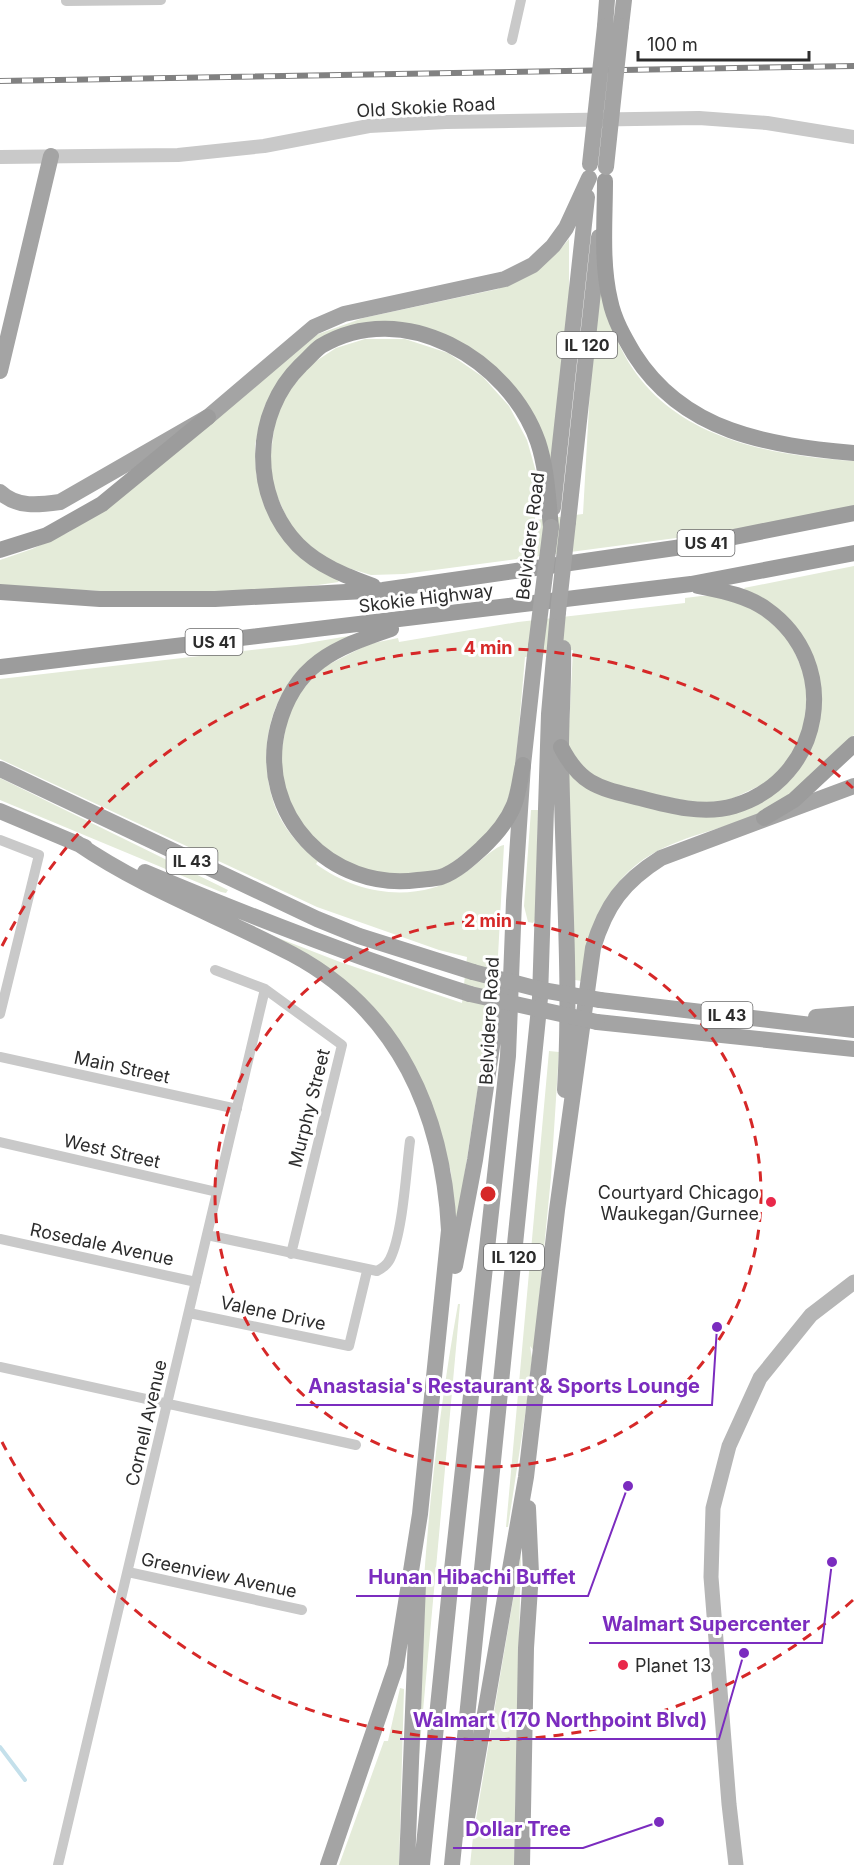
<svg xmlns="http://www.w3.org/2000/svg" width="854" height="1865" font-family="Inter,sans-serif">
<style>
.green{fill:#e4ebd9}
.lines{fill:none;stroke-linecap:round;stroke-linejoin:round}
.stream{stroke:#c4e0eb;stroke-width:4}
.minor{stroke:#c9c9c9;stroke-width:10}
.tertiary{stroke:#c9c9c9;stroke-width:14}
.secondary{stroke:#b6b6b6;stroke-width:15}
.primary{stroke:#a4a4a4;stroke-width:16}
.trunk{stroke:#9c9c9c;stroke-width:16}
.rail-casing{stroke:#818181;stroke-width:6}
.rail{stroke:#fff;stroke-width:4;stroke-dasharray:11;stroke-linecap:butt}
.primary-bridge{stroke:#a4a4a4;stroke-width:16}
.ring{fill:none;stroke:#d62828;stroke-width:3;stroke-dasharray:10 8}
.poi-dot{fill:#e9284a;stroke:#fff;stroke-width:2}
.labels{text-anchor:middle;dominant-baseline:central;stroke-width:6;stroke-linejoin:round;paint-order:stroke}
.shield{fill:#fff;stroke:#6b6b6b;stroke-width:1.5}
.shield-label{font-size:16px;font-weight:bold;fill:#2c2c2c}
.street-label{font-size:18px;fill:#2c2c2c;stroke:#fff}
.poi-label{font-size:18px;fill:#2c2c2c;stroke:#fff;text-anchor:end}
.centre{fill:#d62828;stroke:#fff;stroke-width:3}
.ring-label{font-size:18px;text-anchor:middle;font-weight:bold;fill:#d62828;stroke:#fff;stroke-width:6;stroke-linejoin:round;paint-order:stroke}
.leader{fill:none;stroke:#7b2cbf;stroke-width:2}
.callout-dot{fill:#7b2cbf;stroke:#fff;stroke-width:2}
.callout-label{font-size:20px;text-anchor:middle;font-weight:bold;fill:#7b2cbf;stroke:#fff;stroke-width:6;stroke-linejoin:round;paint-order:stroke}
</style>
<rect width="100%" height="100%" fill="#fff"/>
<path class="green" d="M 569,239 L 569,306 L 551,480 L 541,438 L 456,344 L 352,330 L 275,387 L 265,405 L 255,444 L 256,473 L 264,505 L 339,582 C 227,599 113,592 0,586 L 0,560 L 32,549 L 69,532 L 313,336 L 363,318 L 498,289 L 557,253 Z
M 598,292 L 602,292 C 629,424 734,453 854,461 L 854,507 L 714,533 L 404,574 L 371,575 L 335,564 L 294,534 L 268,476 L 277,406 L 310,365 L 336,348 L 365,339 L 405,339 L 448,353 L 483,377 L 509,406 L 527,440 L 536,472 L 535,520 L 583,514 L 591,371 Z
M 854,566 L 854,735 C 826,762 798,793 763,811 C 728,829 686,834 652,854 C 605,881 588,931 581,981 L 575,980 L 567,769 L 572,775 L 732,814 L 752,807 L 780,790 L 795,775 L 808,756 L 816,732 L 817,676 L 744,588 Z
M 701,596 L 718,596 L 751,606 L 788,637 L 807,681 L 805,727 L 790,759 L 770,781 L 727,801 L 696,803 L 606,784 L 584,772 L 568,746 L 573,650 L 525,657 L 514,784 L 504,809 L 490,833 L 447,867 L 413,877 L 352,869 L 301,830 L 278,772 L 289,708 L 318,670 L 369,644 L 398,638 L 399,642 L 518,622 L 685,603 L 685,598 Z
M 378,631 C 361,640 304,666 294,677 C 265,710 260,763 274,804 C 282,827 299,846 318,861 L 316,864 C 358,895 417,904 463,874 C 475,867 493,847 504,845 L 498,956 L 457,1224 L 454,1223 L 451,1172 L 446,1156 L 386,1028 L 253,928 L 340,962 L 462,1003 L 467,957 L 439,950 L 317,907 L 0,759 L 0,679 L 296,645 Z
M 0,778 L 228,890 L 226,893 L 221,892 L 0,800 Z
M 531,810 L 538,810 L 536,918 L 533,923 L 528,922 L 524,906 Z
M 549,1051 L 559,1052 L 551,1177 L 534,1351 L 530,1346 L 532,1358 L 526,1409 L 508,1527 L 506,1527 Z
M 458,1304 L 460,1304 L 418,1766 C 417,1612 431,1456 458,1304 Z
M 521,1552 L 514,1865 L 470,1865 L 473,1837 Z
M 400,1688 L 404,1689 L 399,1865 L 339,1865 L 384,1741 L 388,1741 Z"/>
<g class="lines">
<path class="stream" d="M 0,1747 L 25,1780"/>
<path class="minor" d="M 66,1 L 161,0
M 512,40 L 521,0
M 0,840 L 39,855 L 0,1014
M 215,970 L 265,989 L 342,1045 L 291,1254
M 0,1057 L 237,1109
M 0,1142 L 217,1192
M 207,1235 L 377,1271 C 383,1268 387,1265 390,1259 C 403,1233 406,1171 410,1141
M 0,1239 L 196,1282
M 189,1313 L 349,1346 L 367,1271
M 0,1367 L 356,1445
M 128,1572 L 302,1610
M 58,1865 L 265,989"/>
<path class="tertiary" d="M 0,157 L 178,155 L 264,146 L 369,126 L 446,122 L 699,118 L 767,123 L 854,137"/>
<path class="secondary" d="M 736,1865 L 729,1804 L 711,1577 L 713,1508 L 729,1446 L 760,1378 L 811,1315 L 854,1282"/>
<path class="primary" d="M 605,26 L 607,0
M 621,26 L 624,0
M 0,371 L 51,156
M 0,492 C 17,508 39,505 60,502 L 208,417 L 314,327 L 344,314 L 505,279 L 533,265 L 553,246 L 566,228 L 589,178
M 553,508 L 587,197
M 568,522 L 599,237
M 563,648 C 564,682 561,715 561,748 C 562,862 572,976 565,1090
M 0,769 L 317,919 L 359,936 L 473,972
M 0,811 L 85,847
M 77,843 C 144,889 220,916 292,954 C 399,1011 443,1114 449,1230 L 420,1514 L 396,1666 L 328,1865
M 145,872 C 252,917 359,959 470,994
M 600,1000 L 854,1030
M 816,1017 L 854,1014
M 597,1022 L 854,1049
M 455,1266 L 475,1160 L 501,986
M 465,1829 L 526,1477 L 557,1210 L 593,948 C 606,905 623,882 661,858 L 854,786
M 407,1865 L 418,1584
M 422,1865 L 450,1588 L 508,1056 L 514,901 L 523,765 L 536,646
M 452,1865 L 540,998 L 549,714 L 558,612
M 522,1865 L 526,1648 L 531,1573 L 528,1508"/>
<path class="trunk" d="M 605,181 C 605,220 601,262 610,300 C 614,320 624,337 634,354 C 684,433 768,445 854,453
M 0,550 L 47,535 L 102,504 L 208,417
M 373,586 C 346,576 319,566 298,545 C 250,495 252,413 301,365 C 308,359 314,351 321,346 C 403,297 509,359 538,442 C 547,469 548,499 551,527
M 0,592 L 100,599 L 215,599 L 383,590 L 689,546 L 854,513
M 391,629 C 335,648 294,664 278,727 C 256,815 331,892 418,880 C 425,879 434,879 441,877 C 457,871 470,859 482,848 C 495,836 507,822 514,805 C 519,792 520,778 523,765
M 0,667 L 691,584 L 854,553
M 561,747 C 581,786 600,788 640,798 C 670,806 704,815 734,806 C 824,779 843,663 766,609 C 746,595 722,591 698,586
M 764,818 L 794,800 L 854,744"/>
<g class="rail-casing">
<path id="rail" d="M 0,81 L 854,66"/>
</g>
<use href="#rail" class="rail"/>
<path class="primary-bridge" d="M 590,164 L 605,26
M 606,167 L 621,26
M 558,612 L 568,522
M 536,646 L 551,527
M 473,972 L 542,990 L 600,1000
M 470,994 L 597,1022"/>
</g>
<g class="ring">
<circle cx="488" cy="1194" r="273"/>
<path d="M853 1600A546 546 0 0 1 2 1442M2 946A546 546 0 0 1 853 788"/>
</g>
<g class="poi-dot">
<circle cx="771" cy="1202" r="6"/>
<circle cx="623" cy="1665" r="6"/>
</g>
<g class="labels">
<g class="shield">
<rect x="557" y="332" width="60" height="26" rx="4.5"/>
<rect x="677.5" y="530" width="57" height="26" rx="4.5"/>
<rect x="185.5" y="629" width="57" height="26" rx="4.5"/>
<rect x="166.5" y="848" width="51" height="26" rx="4.5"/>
<rect x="701.5" y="1002" width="51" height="26" rx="4.5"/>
<rect x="484" y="1244" width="60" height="26" rx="4.5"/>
</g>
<g class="shield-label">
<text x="587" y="345">IL 120</text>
<text x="706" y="543">US 41</text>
<text x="214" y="642">US 41</text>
<text x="192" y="861">IL 43</text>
<text x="727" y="1015">IL 43</text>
<text x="514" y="1257">IL 120</text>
</g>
<g class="street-label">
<text transform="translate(426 107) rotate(-3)">Old Skokie Road</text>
<text transform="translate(530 536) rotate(-83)">Belvidere Road</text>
<text transform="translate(426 598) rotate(-7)">Skokie Highway</text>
<text transform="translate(489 1021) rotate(-87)">Belvidere Road</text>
<text transform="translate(122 1067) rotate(12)">Main Street</text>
<text transform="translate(309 1108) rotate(-76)">Murphy Street</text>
<text transform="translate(112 1151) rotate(13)">West Street</text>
<text transform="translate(102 1244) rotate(12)">Rosedale Avenue</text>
<text transform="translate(273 1313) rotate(12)">Valene Drive</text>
<text transform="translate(146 1423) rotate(-77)">Cornell Avenue</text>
<text transform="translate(219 1575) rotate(12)">Greenview Avenue</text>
</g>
<g class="poi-label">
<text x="759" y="1192">Courtyard Chicago<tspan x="759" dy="21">Waukegan/Gurnee</tspan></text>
<text x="635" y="1665" text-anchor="start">Planet 13</text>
</g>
</g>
<circle cx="488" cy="1194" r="9" class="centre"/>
<g class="ring-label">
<text x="488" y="654">4 min</text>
<text x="488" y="927">2 min</text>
</g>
<path class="leader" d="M717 1327L712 1405H296M628 1486L588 1596H356M832 1562L822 1643H589M744 1653L719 1739H400M659 1822L583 1848H453"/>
<g class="callout-dot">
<circle cx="717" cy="1327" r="6"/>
<circle cx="628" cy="1486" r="6"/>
<circle cx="832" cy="1562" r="6"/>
<circle cx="744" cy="1653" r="6"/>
<circle cx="659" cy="1822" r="6"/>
</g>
<g class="callout-label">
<text x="504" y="1393">Anastasia's Restaurant &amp; Sports Lounge</text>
<text x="472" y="1584">Hunan Hibachi Buffet</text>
<text x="706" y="1631">Walmart Supercenter</text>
<text x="560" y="1727">Walmart (170 Northpoint Blvd)</text>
<text x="518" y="1836">Dollar Tree</text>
</g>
<path d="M638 51v9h171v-9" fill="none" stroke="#2c2c2c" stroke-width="3"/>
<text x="647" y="51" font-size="18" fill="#2c2c2c" stroke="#ffffff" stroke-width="4.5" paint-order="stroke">100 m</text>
</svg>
